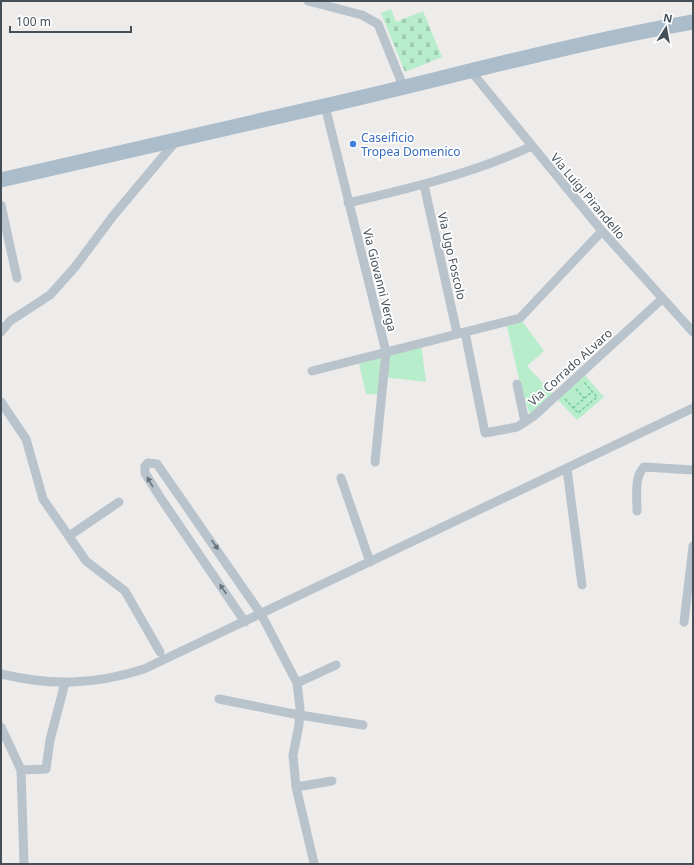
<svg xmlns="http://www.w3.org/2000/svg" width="694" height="865" font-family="'Noto Sans',sans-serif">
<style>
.cemetery{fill:url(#cemetery-stones)}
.park{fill:#b8edcc}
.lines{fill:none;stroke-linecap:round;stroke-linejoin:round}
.path{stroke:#71ca9c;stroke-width:1.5;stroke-dasharray:3 2;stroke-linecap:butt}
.minor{stroke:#b9c3cb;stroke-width:9}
.primary{stroke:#abbccb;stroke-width:15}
.oneway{fill:#67727a}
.shop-dot{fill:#3f7fe0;stroke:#fff;stroke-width:1.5}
.labels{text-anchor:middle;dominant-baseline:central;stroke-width:3.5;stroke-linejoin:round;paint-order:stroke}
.shop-label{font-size:12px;fill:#366cbe;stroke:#fff;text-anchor:start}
.street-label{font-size:12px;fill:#444f58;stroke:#fff}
</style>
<defs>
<pattern id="cemetery-stones" width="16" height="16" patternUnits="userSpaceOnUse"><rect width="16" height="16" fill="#b8edcc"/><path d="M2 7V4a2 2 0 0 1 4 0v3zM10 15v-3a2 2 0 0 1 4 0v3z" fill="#9fcdb1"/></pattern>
</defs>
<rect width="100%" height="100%" fill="#eeebeb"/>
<path class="cemetery" d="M 391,9 L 396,22 L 423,11 L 442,57 L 405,72 L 381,13 Z"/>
<path class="park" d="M 520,318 L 544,351 L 527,366 L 555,396 L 582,372 L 604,397 L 577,420 L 555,397 L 530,415 L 520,383 L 506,322 Z
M 421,343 L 426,382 L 384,377 L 382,395 L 366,394 L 358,359 Z"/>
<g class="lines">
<path class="path" d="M 576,389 L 584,398
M 565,399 L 578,413 L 597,397 L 584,382
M 573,408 L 592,392"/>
<path class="minor" d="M 308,1 L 362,15 L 378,24 L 403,86
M 470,70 L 602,231 L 693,332
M 325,106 L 386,352 L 375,462
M 424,185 L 457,333
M 348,203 C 411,188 474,173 532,146
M 1,205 L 17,278
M 1,332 L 10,321 L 50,295 L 75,267 L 113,216 L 176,141
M 465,332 L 485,433 L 517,427 L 534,416 L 662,299
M 312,371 L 520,318 L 602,231
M 517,384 L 525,422
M 1,402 L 26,439 L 43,499 L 86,561 L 125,591 L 160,652
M 567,469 L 582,585
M 341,478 L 370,562
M 637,511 C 637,497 634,477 644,467 L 693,470
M 69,536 L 119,502
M 245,622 L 160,497 L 145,473 L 145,466 L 148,463 L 157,464 L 261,614 L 297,683 L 300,708 L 299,725 L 293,755 L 296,787 L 314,863
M 684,622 L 693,546
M 1,674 C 51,686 94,685 144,669 L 693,408
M 297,683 L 336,665
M 219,699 L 299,715 L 363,725
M 1,727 L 21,770 L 24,864
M 21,770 L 46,769 L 50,740 L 65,683
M 296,787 L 332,781"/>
<path class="primary" d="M 1,180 C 109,155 217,131 324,106 C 447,78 569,44 693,22"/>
</g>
<defs><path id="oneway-solid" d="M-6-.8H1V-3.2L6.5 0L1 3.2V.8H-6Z"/></defs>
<g class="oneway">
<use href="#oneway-solid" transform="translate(150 482) rotate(-120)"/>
<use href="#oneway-solid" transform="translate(215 545) rotate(55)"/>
<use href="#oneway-solid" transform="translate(223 589) rotate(-124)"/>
</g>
<circle class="shop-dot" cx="353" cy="144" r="4"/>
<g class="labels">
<g class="shop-label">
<text x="361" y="137">Caseificio<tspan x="361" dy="14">Tropea Domenico</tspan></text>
</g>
<g class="street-label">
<text transform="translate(588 196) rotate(50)">Via Luigi Pirandello</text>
<text transform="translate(452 256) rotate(77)">Via Ugo Foscolo</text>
<text transform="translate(380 280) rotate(76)">Via Giovanni Verga</text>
<text transform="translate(570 367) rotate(-42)">Via Corrado ALvaro</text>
</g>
</g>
<rect width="694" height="865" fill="none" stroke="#444f58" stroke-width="4"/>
<g transform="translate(666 28) rotate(11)" stroke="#ffffff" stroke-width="3" paint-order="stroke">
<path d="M0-3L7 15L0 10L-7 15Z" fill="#444f58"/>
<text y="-6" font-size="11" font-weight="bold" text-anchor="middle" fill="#444f58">N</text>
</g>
<path d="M10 26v6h121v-6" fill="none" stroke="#444f58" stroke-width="2"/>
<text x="16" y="26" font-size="12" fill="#444f58" stroke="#ffffff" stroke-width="3" paint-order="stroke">100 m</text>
</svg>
